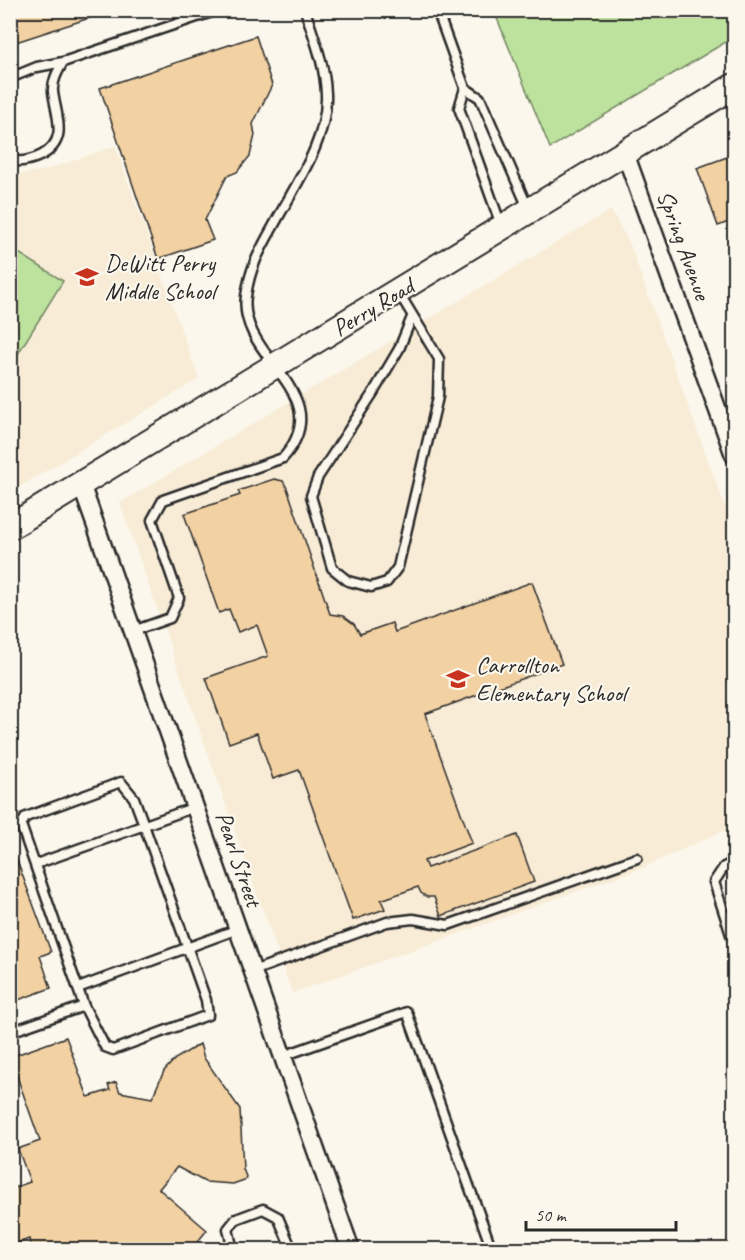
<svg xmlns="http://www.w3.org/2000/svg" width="745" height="1260" font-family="Caveat,sans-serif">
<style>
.built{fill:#f8ecd6}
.green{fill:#bde29d;stroke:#748664;stroke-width:1.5}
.building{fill:#f2d1a3;stroke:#2b2b2b;stroke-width:1.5}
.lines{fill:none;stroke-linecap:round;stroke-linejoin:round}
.lane-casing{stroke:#2b2b2b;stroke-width:13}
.street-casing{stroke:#2b2b2b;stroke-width:21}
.secondary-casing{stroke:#2b2b2b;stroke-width:28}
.lane{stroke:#fbf7ec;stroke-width:8}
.street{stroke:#fbf7ec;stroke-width:16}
.secondary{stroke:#fbf7ec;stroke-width:24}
.labels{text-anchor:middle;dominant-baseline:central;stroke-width:4.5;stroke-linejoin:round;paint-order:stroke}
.street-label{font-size:24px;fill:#2b2b2b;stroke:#fbf7ec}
.poi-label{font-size:24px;fill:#2b2b2b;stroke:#fbf7ec;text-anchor:start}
</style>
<rect width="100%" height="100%" fill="#fbf7ec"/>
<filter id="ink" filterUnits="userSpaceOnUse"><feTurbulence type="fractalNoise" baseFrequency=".0167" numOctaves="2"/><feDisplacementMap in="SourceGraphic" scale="12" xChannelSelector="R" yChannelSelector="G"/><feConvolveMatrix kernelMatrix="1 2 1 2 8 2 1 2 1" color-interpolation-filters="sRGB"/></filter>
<g filter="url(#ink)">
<path class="built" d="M 115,146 L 199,379 L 11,492 L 10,172 L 16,175 L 46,170 Z
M 611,210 L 630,245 L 734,532 L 734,826 L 642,868 L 292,993 L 120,503 Z"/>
<path class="green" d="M 494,11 L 734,11 L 734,37 L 550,148 Z
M 11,248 L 63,281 L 11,365 Z"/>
<path class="building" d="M 10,10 L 114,10 L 10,44 Z
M 256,36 L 272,85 L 253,124 L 255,135 L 250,156 L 237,172 L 227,176 L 205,220 L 213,240 L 158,259 L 100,88 Z
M 727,157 L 734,178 L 734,220 L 718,226 L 697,168 Z
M 734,257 L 734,278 L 728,260 Z
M 274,479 L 283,481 L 287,488 L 330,614 L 343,616 L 354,624 L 360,634 L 392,623 L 395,632 L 532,582 L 562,664 L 425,714 L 472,843 L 424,861 L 427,868 L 517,835 L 534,882 L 441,916 L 434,897 L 427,897 L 421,893 L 418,887 L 381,900 L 385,909 L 353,920 L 299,770 L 273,779 L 257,733 L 229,743 L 206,678 L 268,656 L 257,625 L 238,632 L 229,609 L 219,613 L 184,514 L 240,495 L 238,491 Z
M 10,842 L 51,952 L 40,956 L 51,988 L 10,1003 Z
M 66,1037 L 88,1097 L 110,1090 L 108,1085 L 116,1082 L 120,1092 L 152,1098 L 164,1071 L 175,1059 L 200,1044 L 204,1058 L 240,1109 L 243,1169 L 247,1179 L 233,1184 L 205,1182 L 177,1167 L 159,1189 L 207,1230 L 191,1250 L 40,1250 L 39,1247 L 32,1249 L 29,1239 L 10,1246 L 10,1189 L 30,1182 L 18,1149 L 40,1141 L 10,1057 Z"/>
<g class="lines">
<g class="lane-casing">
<path id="lane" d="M 437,10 L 465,88
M 10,78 L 37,67 L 63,62 L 218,10
M 10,160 C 21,163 32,160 42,155 C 69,140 56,116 53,92 C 52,81 58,71 63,62
M 501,225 L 459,108 L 465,88 L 480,98 L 528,208
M 399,293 L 439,359 L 438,397 L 398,567 L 387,582 L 371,587 L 348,581 L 332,568 L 311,496 L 318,477 L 373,393 L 399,349 L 412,317
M 133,631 L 170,618 L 179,598 L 152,520 L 163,500 L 283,458 C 340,393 237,359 246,296 C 250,267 260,250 274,225 C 295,185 328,141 326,94 C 325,65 314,38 305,10
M 734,862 L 724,867 L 714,882 L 734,944
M 36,864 L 195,807
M 253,971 L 387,922 L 413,919 L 448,925 L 637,858
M 78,988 L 238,929
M 10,1032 L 84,1006 L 105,1047 L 113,1050 L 208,1015 L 206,1000 L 144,825 L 134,798 L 121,782 L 26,817 L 21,825 L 84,1006
M 283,1056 L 407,1012 L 492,1250
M 233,1250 L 228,1229 L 236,1219 L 263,1209 L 278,1217 L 292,1250"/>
</g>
<g class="street-casing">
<path id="street" d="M 625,153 L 734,455
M 81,484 L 351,1250"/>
</g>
<g class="secondary-casing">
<path id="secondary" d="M 10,527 L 734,86"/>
</g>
<use href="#lane" class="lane"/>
<use href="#street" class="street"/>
<use href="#secondary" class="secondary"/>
</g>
</g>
<defs>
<g id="school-bare" transform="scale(1.8)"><path d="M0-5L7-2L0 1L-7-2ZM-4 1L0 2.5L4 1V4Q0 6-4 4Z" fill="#c8321e" stroke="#fbf7ec" stroke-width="2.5" paint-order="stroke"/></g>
</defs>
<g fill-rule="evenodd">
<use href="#school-bare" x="87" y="277"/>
<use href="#school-bare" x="458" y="679"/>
</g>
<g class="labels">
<g class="street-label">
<text transform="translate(684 245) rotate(70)">Spring Avenue</text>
<text transform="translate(373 307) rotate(-31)">Perry Road</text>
<text transform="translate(239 859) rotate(71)">Pearl Street</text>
</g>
<g class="poi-label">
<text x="105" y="263">DeWitt Perry<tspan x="105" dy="28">Middle School</tspan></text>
<text x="476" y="665">Carrollton<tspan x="476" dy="28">Elementary School</tspan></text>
</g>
</g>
<rect width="745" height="1260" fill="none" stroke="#fbf7ec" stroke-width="36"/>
<rect x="18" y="18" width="709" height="1224" fill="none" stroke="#2b2b2b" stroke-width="2" filter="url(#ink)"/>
<path d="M526 1221v9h150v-9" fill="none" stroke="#2b2b2b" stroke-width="3"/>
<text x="535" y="1221" font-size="18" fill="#2b2b2b" stroke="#fbf7ec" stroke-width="4.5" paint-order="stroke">50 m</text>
</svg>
